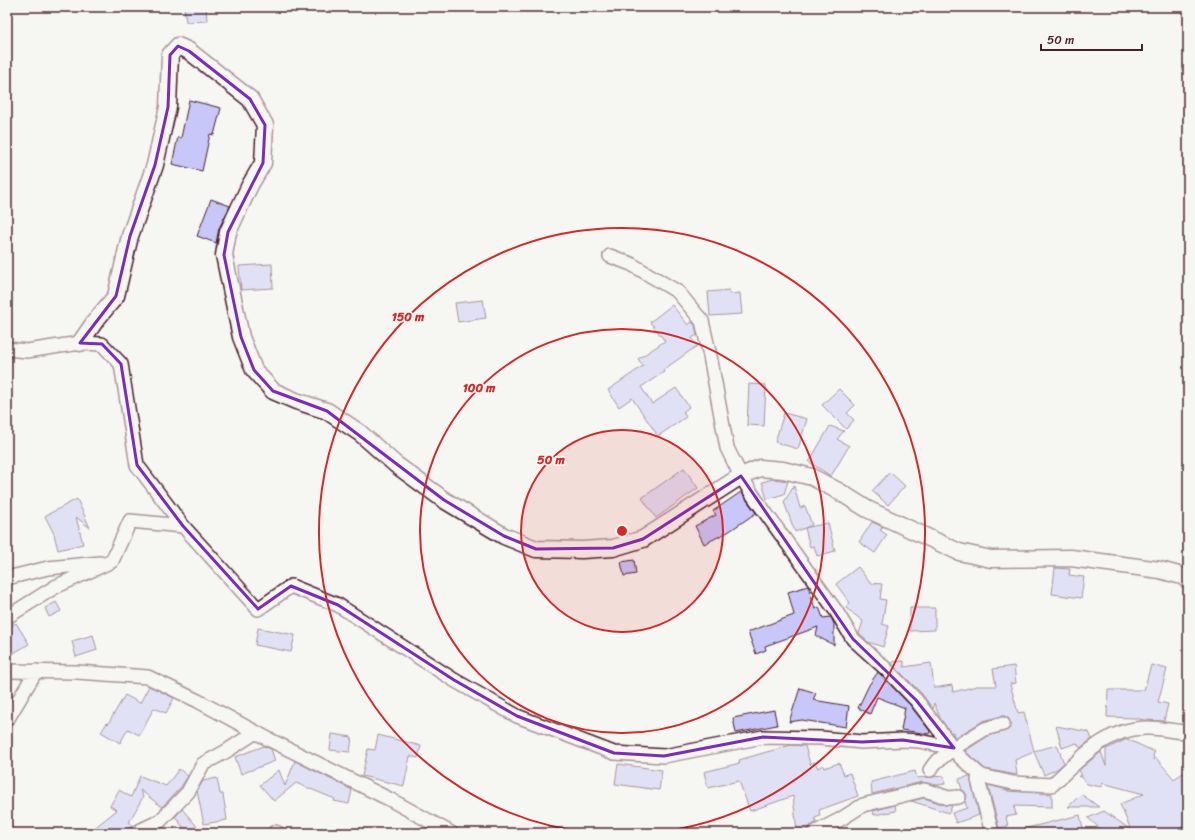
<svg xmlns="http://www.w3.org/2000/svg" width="1195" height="840" font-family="Sriracha,sans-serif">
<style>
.building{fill:#c8c7fa;stroke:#4a1f2b}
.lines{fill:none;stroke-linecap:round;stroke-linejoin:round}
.minor-casing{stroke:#4a1f2b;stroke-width:16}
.tertiary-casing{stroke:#4a1f2b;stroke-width:19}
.minor{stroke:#f6f6f2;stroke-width:13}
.tertiary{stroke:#f6f6f2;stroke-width:16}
.marked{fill:none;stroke:#7b2cbf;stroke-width:3;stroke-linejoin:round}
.ring{fill:none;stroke:#d62828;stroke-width:2}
.centre{fill:#d62828;stroke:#f6f6f2;stroke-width:2}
.ring-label{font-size:12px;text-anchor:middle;font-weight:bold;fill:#d62828;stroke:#f6f6f2;stroke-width:3.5;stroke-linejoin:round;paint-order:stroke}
</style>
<rect width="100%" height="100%" fill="#f6f6f2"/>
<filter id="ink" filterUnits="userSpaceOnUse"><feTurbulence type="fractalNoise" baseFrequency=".025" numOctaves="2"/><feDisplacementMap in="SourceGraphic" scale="8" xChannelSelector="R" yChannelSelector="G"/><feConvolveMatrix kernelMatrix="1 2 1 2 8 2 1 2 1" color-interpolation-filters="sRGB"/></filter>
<g filter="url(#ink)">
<path class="building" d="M 184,7 L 206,7 L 207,21 L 186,22 Z
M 189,100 L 221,108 L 214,135 L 210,134 L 202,171 L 172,164 L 178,137 L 181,138 Z
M 211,199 L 230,206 L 219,228 L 216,243 L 197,236 Z
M 272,264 L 273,288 L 241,290 L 239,266 Z
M 729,290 L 730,294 L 740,293 L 742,314 L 710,316 L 708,292 Z
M 483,300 L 486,318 L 458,322 L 455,303 Z
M 672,305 L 688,325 L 692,322 L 695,325 L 697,335 L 692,338 L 697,346 L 663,370 L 664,372 L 641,387 L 652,404 L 676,388 L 689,407 L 683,412 L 686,417 L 658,436 L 632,398 L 619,407 L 608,390 L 643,366 L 638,359 L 665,341 L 650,322 Z
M 749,384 L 766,385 L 764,426 L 747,425 Z
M 839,389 L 855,405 L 847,413 L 854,420 L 846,429 L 822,405 Z
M 784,413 L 807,419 L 798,449 L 775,442 Z
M 830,426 L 844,431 L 837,439 L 849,446 L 831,476 L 809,462 Z
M 684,468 L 698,488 L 656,518 L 642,498 Z
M 890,472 L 905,486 L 888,505 L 872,491 Z
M 773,479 L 788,481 L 784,494 L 767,499 L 762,482 Z
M 794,486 L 800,508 L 805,506 L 812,525 L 795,532 L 784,502 Z
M 741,492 L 756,513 L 728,532 L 704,544 L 695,526 L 716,515 L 713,511 Z
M 77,499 L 90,528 L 76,517 L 83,544 L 58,550 L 54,534 L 45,516 Z
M 872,522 L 883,527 L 880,530 L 887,535 L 875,553 L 859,542 Z
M 828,523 L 835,551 L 817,556 L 814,546 L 810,547 L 805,528 Z
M 634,560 L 636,574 L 624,576 L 621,562 Z
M 858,567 L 870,583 L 882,584 L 880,599 L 886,600 L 882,624 L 889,626 L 883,647 L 868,642 L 859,634 L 863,621 L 846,608 L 850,603 L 836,584 Z
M 1055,568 L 1070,569 L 1069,575 L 1084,577 L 1081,598 L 1052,594 Z
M 808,586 L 815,609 L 819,607 L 823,618 L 831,617 L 834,624 L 834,645 L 816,636 L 818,627 L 765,646 L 766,650 L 756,654 L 748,632 L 794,615 L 788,592 Z
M 56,602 L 61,611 L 49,617 L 45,608 Z
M 910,608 L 935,608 L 935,630 L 910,631 Z
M 16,623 L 29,644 L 7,657 L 7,628 Z
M 258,628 L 295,635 L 291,652 L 255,645 Z
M 93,635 L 97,650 L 76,657 L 72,641 Z
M 904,661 L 904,667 L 931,663 L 934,688 L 952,685 L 953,692 L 977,686 L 996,686 L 993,669 L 1014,666 L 1016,683 L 1010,684 L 1018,713 L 1024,712 L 1034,751 L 1057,745 L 1064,763 L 1057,769 L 1044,775 L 1034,752 L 1015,760 L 1017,775 L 985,769 L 965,751 L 988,736 L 1008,730 L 1011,726 L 1009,719 L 1005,716 L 1001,716 L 983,721 L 958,736 L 954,737 L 953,732 L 951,733 L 940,718 L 934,703 L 933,709 L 922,694 L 892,664 L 892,662 Z
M 1151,665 L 1167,669 L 1158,702 L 1168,704 L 1164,721 L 1144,720 L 1134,718 L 1107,717 L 1108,690 L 1144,690 Z
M 878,672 L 910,705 L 930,731 L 929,734 L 901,730 L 905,708 L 877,697 L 870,714 L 858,708 L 869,685 Z
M 149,686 L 174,698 L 166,713 L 154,708 L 139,735 L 128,729 L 120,743 L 101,732 L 107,723 L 108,724 L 125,695 L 140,703 Z
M 800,688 L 816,693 L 813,700 L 849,706 L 846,727 L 802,720 L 789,722 Z
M 774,710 L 777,725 L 736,733 L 733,718 Z
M 1056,726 L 1089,732 L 1092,739 L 1080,748 L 1077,743 L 1062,748 Z
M 332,734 L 352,737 L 350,752 L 330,750 Z
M 378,735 L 421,746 L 418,758 L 410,756 L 404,786 L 362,776 L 368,749 L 375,750 Z
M 1127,739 L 1155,752 L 1153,755 L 1154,760 L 1156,758 L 1174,779 L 1188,770 L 1188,825 L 1167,833 L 1105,833 L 1088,818 L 1104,811 L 1131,830 L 1120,804 L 1144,794 L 1102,783 L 1102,787 L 1087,784 L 1083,778 L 1079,776 L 1082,776 L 1079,770 L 1101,752 L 1106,766 L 1106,749 Z
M 791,745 L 805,746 L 810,764 L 815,762 L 818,768 L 823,765 L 824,768 L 839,763 L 844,775 L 850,773 L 858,796 L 819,810 L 820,816 L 815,818 L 816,823 L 810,826 L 807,830 L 797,832 L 793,796 L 750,811 L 739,781 L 708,788 L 704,772 L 740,763 L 739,760 Z
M 264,746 L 271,749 L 275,761 L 241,774 L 235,757 Z
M 295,761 L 352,790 L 349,804 L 334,801 L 335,799 L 296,783 L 274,801 L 260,785 L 279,770 L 285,786 Z
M 618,764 L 662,770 L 659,790 L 615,784 Z
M 179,769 L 188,776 L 181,787 L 162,807 L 140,790 L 143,797 L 129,822 L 132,825 L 129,828 L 127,833 L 88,833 L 117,810 L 110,806 L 119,790 L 131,797 L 140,776 L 166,786 Z
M 915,771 L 917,778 L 944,776 L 945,784 L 937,785 L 922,782 L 872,794 L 871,782 Z
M 970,776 L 979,815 L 956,823 L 952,813 L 967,808 L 965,802 L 967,796 L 965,792 L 962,790 L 959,779 Z
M 217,778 L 220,794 L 223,794 L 227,820 L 204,824 L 197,791 L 203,781 Z
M 988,785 L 1008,790 L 1007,791 L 1052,794 L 1052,807 L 1014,806 L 1016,815 L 1006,817 L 1008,826 L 999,828 Z
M 1081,794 L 1099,807 L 1068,807 Z
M 924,798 L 945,805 L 952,806 L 949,813 L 911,801 Z
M 895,805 L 896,811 L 874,815 L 873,811 Z
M 182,809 L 200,830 L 203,833 L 188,833 L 179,822 L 180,821 L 175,817 Z
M 1080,815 L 1084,833 L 1024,833 L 1023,829 Z"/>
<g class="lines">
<g class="minor-casing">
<path id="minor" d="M 610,256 L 631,264 L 678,292 L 702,321 L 710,356 L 727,448 L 741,476 L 752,494 L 836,611 L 853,639 L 887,670 L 916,700 L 960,757 L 979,774 L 982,776 L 1013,783 L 1052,785 C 1079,760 1108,726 1149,728 C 1162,728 1175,732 1188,732
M 7,349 L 27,351 L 80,343 L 102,344 L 121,364 L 137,465 L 183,526 L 258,609 L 291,586 L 338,605 L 454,680 L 517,716 L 614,753 L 664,756 L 763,737 L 821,738 L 862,742 L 903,740 L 919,741 L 954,748
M 7,578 L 48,568 L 100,563
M 7,617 L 55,587 L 112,561 L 130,521 L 183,526
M 7,671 L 77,672 L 148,677 L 198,701 L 270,740 L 391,800 L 451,833
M 7,720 L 36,671
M 930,770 L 935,763 L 954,748 L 985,729 L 1003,724
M 979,774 L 978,780 L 992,833
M 275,832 L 278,833
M 135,833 L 160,821 L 188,792 L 203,764 L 225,752 L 256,732
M 814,833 L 841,819 L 863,805 L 924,790 L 935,793 L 948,798 L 959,797"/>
</g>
<g class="tertiary-casing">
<path id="tertiary" d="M 80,343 L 96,320 L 116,296 L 130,236 L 155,165 L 168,107 L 170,55 L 178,46 L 189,51 L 250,99 L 265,125 L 263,163 L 250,185 L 228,232 L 224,255 L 241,337 L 254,370 L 273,391 L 296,401 L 327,411 L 360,433 L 395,464 L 444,500 L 504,536 L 536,549 L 582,550 L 613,548 L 643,539 L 741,476 L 760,468 L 783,470 L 812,477 L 840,492 L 867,509 L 959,552 L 991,559 L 1071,558 L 1160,570 L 1182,576 L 1188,580"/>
</g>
<use href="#minor" class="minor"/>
<use href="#tertiary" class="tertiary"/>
</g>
</g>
<path d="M0 0H1195V840H0ZM 178,46 L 189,51 L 250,99 L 265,125 L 263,163 L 228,232 L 224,255 L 241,337 L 254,370 L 273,391 L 327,411 L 444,500 L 504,536 L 536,549 L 613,548 L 643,539 L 741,476 L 853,639 L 916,700 L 954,748 L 903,740 L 862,742 L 763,737 L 664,756 L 614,753 L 517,716 L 454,680 L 338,605 L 291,586 L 258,609 L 183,526 L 137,465 L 121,364 L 102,344 L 80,343 L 116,296 L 130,236 L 155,165 L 168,107 L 170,55 Z" fill="#f6f6f2" fill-opacity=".55" fill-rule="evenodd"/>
<path class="marked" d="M 178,46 L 189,51 L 250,99 L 265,125 L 263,163 L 228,232 L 224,255 L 241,337 L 254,370 L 273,391 L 327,411 L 444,500 L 504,536 L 536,549 L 613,548 L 643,539 L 741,476 L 853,639 L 916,700 L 954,748 L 903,740 L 862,742 L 763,737 L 664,756 L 614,753 L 517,716 L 454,680 L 338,605 L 291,586 L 258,609 L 183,526 L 137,465 L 121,364 L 102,344 L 80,343 L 116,296 L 130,236 L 155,165 L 168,107 L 170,55 Z"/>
<circle cx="622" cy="531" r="101" fill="#d62828" fill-opacity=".12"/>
<g class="ring">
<circle cx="622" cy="531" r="101"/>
<circle cx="622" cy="531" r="202"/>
<path d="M596 833A303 303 0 1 1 648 833"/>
</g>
<circle cx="622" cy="531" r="6" class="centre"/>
<g class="ring-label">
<text x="408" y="321">150 m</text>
<text x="479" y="392">100 m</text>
<text x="551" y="464">50 m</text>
</g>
<rect width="1195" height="840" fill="none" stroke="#f6f6f2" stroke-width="24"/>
<rect x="12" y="12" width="1171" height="816" fill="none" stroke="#4a1f2b" stroke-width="1.5" filter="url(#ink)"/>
<path d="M1041 44v6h101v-6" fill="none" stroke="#4a1f2b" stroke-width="2"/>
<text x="1047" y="44" font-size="12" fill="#4a1f2b" stroke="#f6f6f2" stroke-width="3" paint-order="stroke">50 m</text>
</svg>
